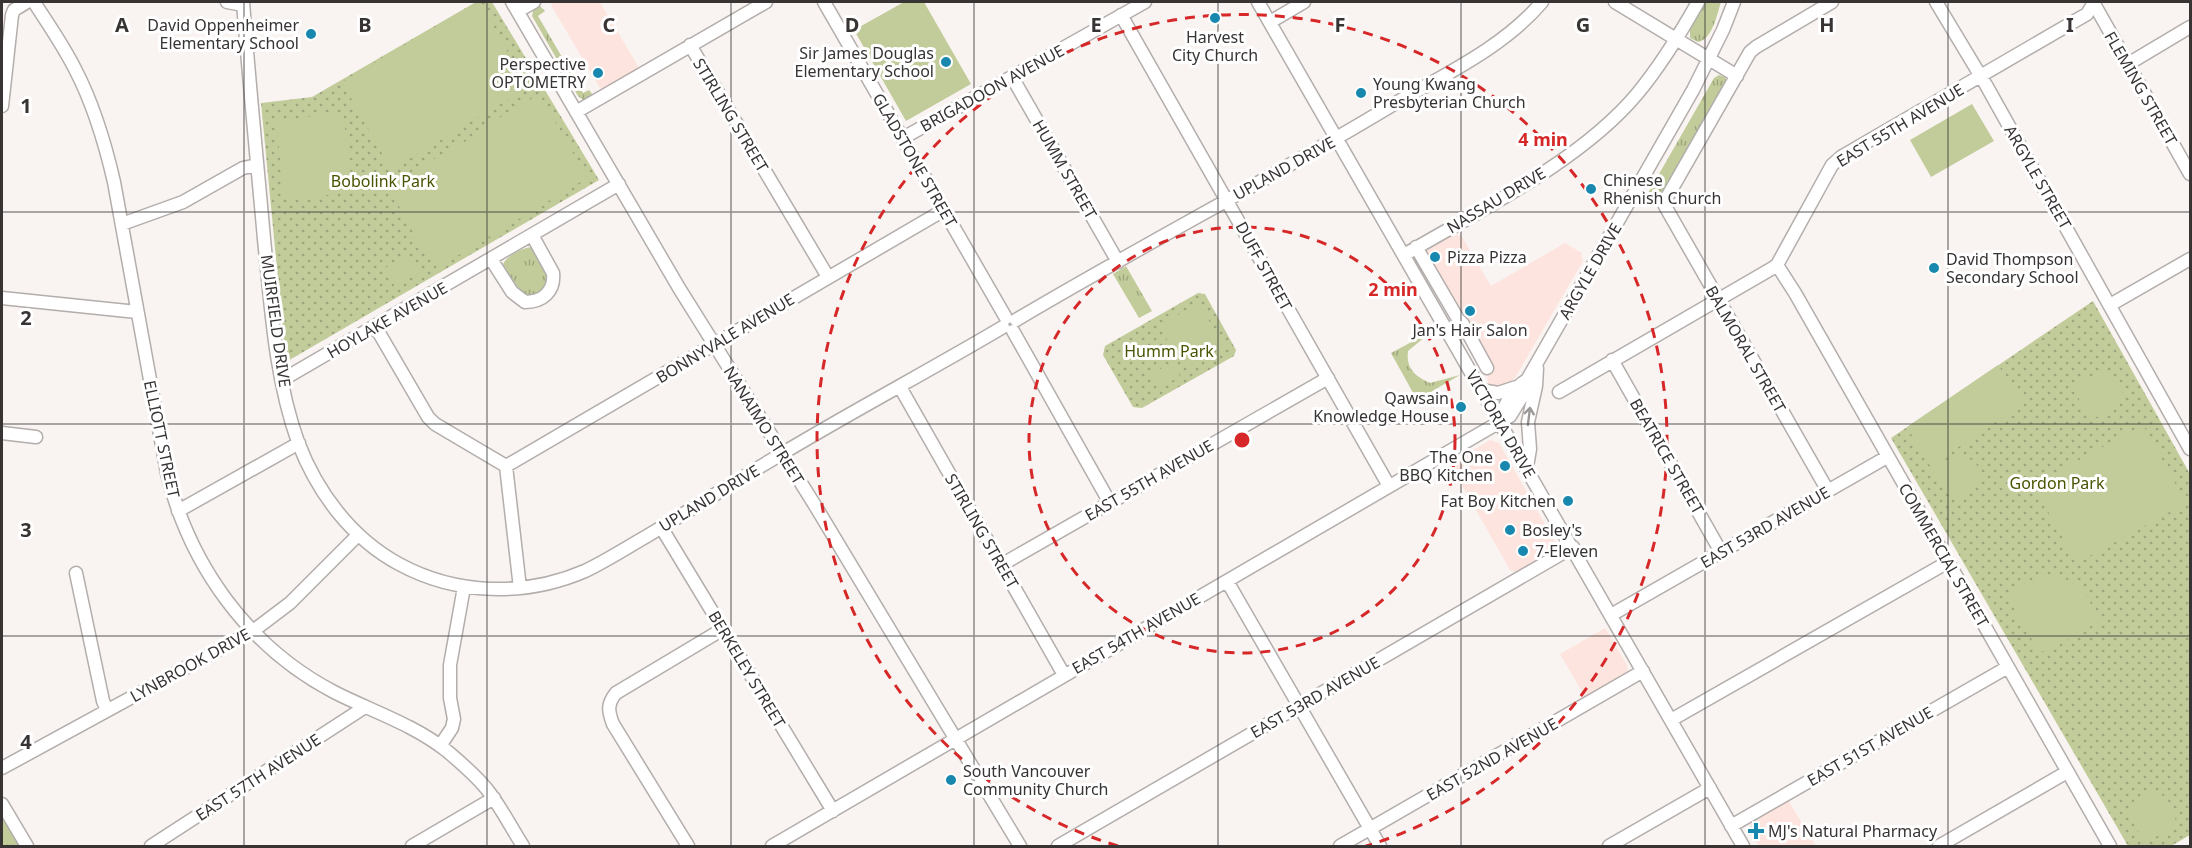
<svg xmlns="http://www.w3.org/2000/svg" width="2192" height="848" font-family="'Noto Sans',sans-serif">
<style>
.commercial{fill:#fee4de}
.grass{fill:url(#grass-tufts)}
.park{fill:url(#park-dots)}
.garden{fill:#c2cc9a}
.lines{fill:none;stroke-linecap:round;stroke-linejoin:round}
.minor-casing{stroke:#b3adab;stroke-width:15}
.minor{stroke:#fff;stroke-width:12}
.oneway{stroke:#9b9a99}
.grid{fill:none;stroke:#373433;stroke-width:1.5;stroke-opacity:0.55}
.ring{fill:none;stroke:#d62828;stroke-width:3;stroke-dasharray:10 8}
.poi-dot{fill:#1988ae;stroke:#fff;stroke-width:2}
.labels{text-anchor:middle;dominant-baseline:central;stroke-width:6;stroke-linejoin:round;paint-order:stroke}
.poi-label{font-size:16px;fill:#373433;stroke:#fff;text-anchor:start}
.street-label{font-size:16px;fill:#373433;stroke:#fff}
.park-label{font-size:16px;fill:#495300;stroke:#fff}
.grid-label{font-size:20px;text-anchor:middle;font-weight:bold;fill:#373433;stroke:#fff;stroke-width:6;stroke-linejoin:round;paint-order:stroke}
.centre{fill:#d62828;stroke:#fff;stroke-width:3}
.ring-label{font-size:18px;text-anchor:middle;font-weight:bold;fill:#d62828;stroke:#fff;stroke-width:6;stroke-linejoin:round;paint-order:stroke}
</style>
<defs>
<pattern id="grass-tufts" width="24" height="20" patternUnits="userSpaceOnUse" patternTransform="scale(1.5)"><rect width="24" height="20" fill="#c2cc9a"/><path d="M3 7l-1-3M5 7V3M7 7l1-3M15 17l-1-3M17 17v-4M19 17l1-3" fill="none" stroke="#9ea67e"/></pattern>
<pattern id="park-dots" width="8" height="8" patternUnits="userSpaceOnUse" patternTransform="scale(1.5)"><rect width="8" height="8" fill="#c2cc9a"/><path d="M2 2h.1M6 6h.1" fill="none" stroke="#9ea67e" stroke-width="1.8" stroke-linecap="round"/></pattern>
</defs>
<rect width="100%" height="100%" fill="#f9f4f1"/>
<path class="commercial" d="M 551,2 L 600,2 L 638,66 L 637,72 L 604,90 L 600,88 L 552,7 Z
M 1454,232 L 1459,236 L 1461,235 L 1491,286 L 1565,243 L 1582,253 L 1581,256 L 1583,261 L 1515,378 L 1506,386 L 1493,386 L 1488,383 L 1487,374 L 1493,369 L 1424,250 Z
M 1490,440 L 1499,443 L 1557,545 L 1554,550 L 1516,572 L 1510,570 L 1450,464 Z
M 1605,628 L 1627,665 L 1628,671 L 1585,697 L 1560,654 Z
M 1788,800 L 1816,846 L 1759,846 L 1750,831 L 1750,824 Z"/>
<path class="grass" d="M 1703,2 L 1721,2 C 1717,14 1713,39 1698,42 L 1690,38 L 1690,27 Z
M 538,4 L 545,11 L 538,16 L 583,93 L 589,90 L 593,95 L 587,100 L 583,100 L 578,96 L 532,16 L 534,7 Z
M 1719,75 L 1725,77 L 1727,81 L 1661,202 L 1647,195 L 1714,78 Z
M 531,247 L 535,250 L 549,278 L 541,294 L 526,296 L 519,292 L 503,264 C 507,256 522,248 531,247 Z
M 1126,266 L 1152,311 L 1139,318 L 1113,274 Z
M 1432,331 L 1408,351 C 1406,369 1415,376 1430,383 L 1460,375 L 1417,400 L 1391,353 Z
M 2,816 L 20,846 L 2,846 Z"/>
<path class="park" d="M 476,2 L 492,2 L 599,180 L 286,362 L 261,103 L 312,97 Z
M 1198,293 L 1205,294 L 1236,350 L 1234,356 L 1142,408 L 1133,407 L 1103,355 L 1105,346 Z
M 2093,301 L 2190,474 L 2190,835 L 2171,846 L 2128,846 L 1891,438 Z"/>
<path class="garden" d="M 477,2 L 481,3 L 527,88 L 394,168 L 390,168 L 342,82 Z
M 904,2 L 924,2 L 971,84 L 906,121 L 854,30 Z
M 536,96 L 541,97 L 587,178 L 437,268 L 425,249 L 423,250 L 389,188 L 390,184 L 473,137 L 472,134 Z
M 1972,104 L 1994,141 L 1931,177 L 1910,140 Z
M 343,112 L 353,192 L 285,200 L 276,121 Z
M 408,254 L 419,273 L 395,287 L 385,268 Z
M 1199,303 L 1223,346 L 1184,368 L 1159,326 Z
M 1998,365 L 2024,403 L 1930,466 L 1907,427 Z
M 1172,366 L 1180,375 L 1161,389 L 1151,375 L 1162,368 Z
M 2103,370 L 2110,372 L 2124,396 C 2117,412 2097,427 2083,408 C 2078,401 2078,392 2077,384 Z
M 2143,425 L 2186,503 L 2077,563 L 2033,485 Z
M 1959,455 C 2000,463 1972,511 1949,495 C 1943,491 1936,478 1933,471 L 1934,468 L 1952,457 Z
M 2054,575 C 2080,582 2089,598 2100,621 L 2046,652 L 2038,650 L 2006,595 L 2037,577 Z
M 2148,792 C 2170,792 2171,807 2177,824 L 2149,841 L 2143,839 L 2126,811 L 2135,800 Z"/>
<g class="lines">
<g class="minor-casing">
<path id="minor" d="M 34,2 C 48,24 63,45 75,69 C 94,105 105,143 114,182 L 167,473 C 190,566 248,647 334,692 C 371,711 413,724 447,751 C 461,763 478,777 489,792 C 502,809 512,829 523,846
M 227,2 L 243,5
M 243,2 C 249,81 257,160 264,239 C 271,307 275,378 298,442 C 317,492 351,538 399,564 C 456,595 525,597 585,571 C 606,561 626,548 647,536 C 689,511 731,484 773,459 C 849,413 927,372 1003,327
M 512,2 L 679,288 L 816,507 L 1020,846
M 824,2 L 1006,318
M 1258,2 L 1743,846
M 1615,2 L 1737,76
M 1936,2 L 1986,85 L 2190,449
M 2093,2 L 2190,174
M 518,11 L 534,2
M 1121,15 L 1389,486
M 1270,22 L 1304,2
M 690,45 L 828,277
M 2128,64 L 2190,27
M 1012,77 L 1118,262
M 2,106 L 12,15 L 14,10 L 27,2
M 576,112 L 766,2
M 903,138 L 1145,2
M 122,224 L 183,202 L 243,168 L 257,165
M 1416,247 L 1458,319 L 1463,324 L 1487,368
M 1404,255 C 1480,210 1581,161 1637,94 C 1661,65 1680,34 1698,2
M 491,259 L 512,292 L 525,302 C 542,302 555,292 553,273 L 532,235
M 1777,265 L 1795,293 L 2110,846
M 2,298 L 137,312
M 2110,305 L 2190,259
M 1016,320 C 1139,247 1266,181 1389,107 C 1441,76 1502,49 1542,2
M 375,326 L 428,417 L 435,424 L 506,466 L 520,588
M 1013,331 L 1110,503
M 1612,360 L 1721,552
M 282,380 L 619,184
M 900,387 L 1064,675
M 1481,390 L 1498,393 L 1516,387
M 1559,392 L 1771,269 L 1777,265 L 1832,165 L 1841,157 L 2087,14 L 2093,4
M 1499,420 C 1505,404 1512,389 1527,380
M 2,433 L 36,437
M 506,466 L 944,210
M 1527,467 L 1530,449 L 1528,422 L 1536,386 L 1537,368
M 1828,491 L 1665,206 L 1666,199 L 1750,52 L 1756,47 L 1832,2
M 178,511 L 299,443
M 661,527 L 833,811
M 1001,565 L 1328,378
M 76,573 L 103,701 L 107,710
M 1227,581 L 1380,846
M 1611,615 L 1887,457
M 1671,720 L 1948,562
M 440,746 L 452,728 L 454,719 L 450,698 L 450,665 L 464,587
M 2,768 L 253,631 L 290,603 L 358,535
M 2,804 L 27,846
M 1731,826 L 2008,667
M 151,846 L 365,707
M 412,846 L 494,798
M 688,846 L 613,724 C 608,711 607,704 616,693 L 723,629
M 772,846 L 1510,416 L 1526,390 L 1527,380 L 1693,90 L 1723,30 L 1734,2
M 1058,846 L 1573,547
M 1340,846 L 1643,671
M 1609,846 L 1710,788
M 1939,846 L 2067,772"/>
</g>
<use href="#minor" class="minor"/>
</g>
<defs><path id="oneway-shaft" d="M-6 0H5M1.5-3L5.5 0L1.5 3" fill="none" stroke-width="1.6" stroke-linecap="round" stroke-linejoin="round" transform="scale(1.5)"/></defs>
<use class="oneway" href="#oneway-shaft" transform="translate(1529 416) rotate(-83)"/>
<path class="grid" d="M 244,2 L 244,846M 487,2 L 487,846M 731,2 L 731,846M 974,2 L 974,846M 1218,2 L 1218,846M 1461,2 L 1461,846M 1705,2 L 1705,846M 1948,2 L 1948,846M 2,212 L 2190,212M 2,424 L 2190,424M 2,636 L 2190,636"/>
<g class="ring">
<circle cx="1242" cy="440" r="213"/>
<path d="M1118 846A425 425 0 1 1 1366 846"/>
</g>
<g class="poi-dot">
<circle cx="1215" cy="18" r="6"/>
<circle cx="311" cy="34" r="6"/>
<circle cx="946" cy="62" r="6"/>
<circle cx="598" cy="73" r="6"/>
<circle cx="1361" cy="93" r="6"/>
<circle cx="1591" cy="189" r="6"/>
<circle cx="1435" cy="257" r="6"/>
<circle cx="1934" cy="268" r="6"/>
<circle cx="1470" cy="311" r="6"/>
<circle cx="1461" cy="407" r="6"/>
<circle cx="1505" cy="466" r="6"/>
<circle cx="1568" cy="501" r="6"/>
<circle cx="1510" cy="530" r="6"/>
<circle cx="1523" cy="551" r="6"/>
<circle cx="951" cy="780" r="6"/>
<path d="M1753 822h6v6h6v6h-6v6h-6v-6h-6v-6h6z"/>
</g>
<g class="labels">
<g class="poi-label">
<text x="299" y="25" text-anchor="end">David Oppenheimer<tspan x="299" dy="18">Elementary School</tspan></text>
<text x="1215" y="37" text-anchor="middle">Harvest<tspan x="1215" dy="18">City Church</tspan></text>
<text x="934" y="53" text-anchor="end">Sir James Douglas<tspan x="934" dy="18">Elementary School</tspan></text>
<text x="586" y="64" text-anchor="end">Perspective<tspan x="586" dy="18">OPTOMETRY</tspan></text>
<text x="1373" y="84">Young Kwang<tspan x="1373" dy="18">Presbyterian Church</tspan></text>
<text x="1603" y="180">Chinese<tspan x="1603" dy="18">Rhenish Church</tspan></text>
<text x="1447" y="257">Pizza Pizza</text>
<text x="1946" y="259">David Thompson<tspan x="1946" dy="18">Secondary School</tspan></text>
<text x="1470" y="330" text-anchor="middle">Jan's Hair Salon</text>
<text x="1449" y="398" text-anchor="end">Qawsain<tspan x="1449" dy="18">Knowledge House</tspan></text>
<text x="1493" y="457" text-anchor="end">The One<tspan x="1493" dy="18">BBQ Kitchen</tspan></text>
<text x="1556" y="501" text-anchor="end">Fat Boy Kitchen</text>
<text x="1522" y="530">Bosley's</text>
<text x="1535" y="551">7-Eleven</text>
<text x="963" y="771">South Vancouver<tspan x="963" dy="18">Community Church</tspan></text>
<text x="1768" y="831">MJ's Natural Pharmacy</text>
</g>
<g class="street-label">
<text transform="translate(992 88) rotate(-29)">BRIGADOON AVENUE</text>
<text transform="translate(2141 88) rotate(60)">FLEMING STREET</text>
<text transform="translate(731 115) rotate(59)">STIRLING STREET</text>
<text transform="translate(1900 125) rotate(-31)">EAST 55TH AVENUE</text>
<text transform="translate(915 160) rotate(60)">GLADSTONE STREET</text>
<text transform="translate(1284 168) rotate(-29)">UPLAND DRIVE</text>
<text transform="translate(1065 169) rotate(60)">HUMM STREET</text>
<text transform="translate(2038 177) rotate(60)">ARGYLE STREET</text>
<text transform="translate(1496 200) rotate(-31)">NASSAU DRIVE</text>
<text transform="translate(1264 266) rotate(61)">DUFF STREET</text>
<text transform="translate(1590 271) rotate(-60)">ARGYLE DRIVE</text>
<text transform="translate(387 320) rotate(-30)">HOYLAKE AVENUE</text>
<text transform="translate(276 321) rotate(82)">MUIRFIELD DRIVE</text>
<text transform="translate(725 338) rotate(-31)">BONNYVALE AVENUE</text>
<text transform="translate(1746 349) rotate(60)">BALMORAL STREET</text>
<text transform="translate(1501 424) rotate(60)">VICTORIA DRIVE</text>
<text transform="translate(764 425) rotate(58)">NANAIMO STREET</text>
<text transform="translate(162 439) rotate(78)">ELLIOTT STREET</text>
<text transform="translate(1667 456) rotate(60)">BEATRICE STREET</text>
<text transform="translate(1149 480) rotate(-30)">EAST 55TH AVENUE</text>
<text transform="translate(709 498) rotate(-31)">UPLAND DRIVE</text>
<text transform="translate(1765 527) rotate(-30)">EAST 53RD AVENUE</text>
<text transform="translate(982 531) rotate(60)">STIRLING STREET</text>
<text transform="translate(1944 555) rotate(60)">COMMERCIAL STREET</text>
<text transform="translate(1136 633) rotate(-30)">EAST 54TH AVENUE</text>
<text transform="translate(190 665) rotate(-29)">LYNBROOK DRIVE</text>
<text transform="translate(747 669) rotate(59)">BERKELEY STREET</text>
<text transform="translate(1315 697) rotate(-30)">EAST 53RD AVENUE</text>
<text transform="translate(1870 746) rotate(-30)">EAST 51ST AVENUE</text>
<text transform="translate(1492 759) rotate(-30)">EAST 52ND AVENUE</text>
<text transform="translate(258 777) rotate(-33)">EAST 57TH AVENUE</text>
</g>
<g class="park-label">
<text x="383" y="181">Bobolink Park</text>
<text x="1169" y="351">Humm Park</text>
<text x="2057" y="483">Gordon Park</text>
</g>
</g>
<g class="grid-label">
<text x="122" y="32">A</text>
<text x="365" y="32">B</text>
<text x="609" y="32">C</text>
<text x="852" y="32">D</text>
<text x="1096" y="32">E</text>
<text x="1340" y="32">F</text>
<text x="1583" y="32">G</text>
<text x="1827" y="32">H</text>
<text x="2070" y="32">I</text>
<text x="26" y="113">1</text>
<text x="26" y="325">2</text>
<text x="26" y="537">3</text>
<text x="26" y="749">4</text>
</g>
<circle cx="1242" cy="440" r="9" class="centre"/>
<g class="ring-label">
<text x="1543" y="146">4 min</text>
<text x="1393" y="296">2 min</text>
</g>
<rect width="2192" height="848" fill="none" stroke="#373433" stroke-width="6"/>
</svg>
